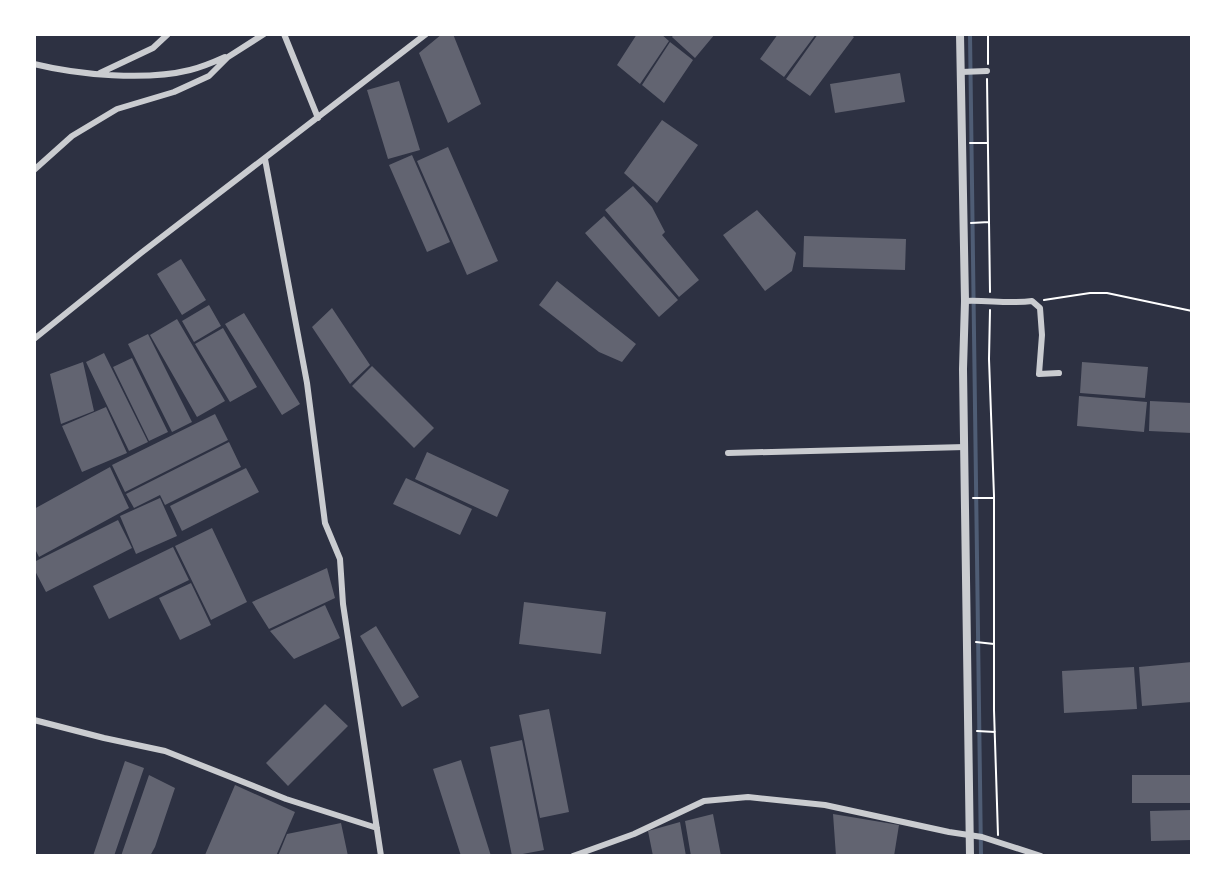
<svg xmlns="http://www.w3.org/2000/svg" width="1226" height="890" font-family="Commissioner,sans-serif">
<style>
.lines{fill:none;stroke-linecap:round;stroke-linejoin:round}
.stream{stroke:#4f5d75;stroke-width:4}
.building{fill:#626471}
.path{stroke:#fff;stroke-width:2}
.minor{stroke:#caccd0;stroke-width:6}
.tertiary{stroke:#caccd0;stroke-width:8}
</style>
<rect width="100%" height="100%" fill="#2d3142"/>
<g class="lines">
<path class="stream" d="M 970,34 L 981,856"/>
</g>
<path class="building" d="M 442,34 L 453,34 L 481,104 L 448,123 L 419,53 Z
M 637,34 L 661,34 L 669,41 L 640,84 L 617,65 Z
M 674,34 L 715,34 L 695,58 L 672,37 Z
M 778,34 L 816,34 L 784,77 L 760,59 Z
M 818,34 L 850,34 L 854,37 L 810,96 L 786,79 Z
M 670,42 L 693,60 L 664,103 L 642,85 Z
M 900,73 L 905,102 L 835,113 L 830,84 Z
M 399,81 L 420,150 L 388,159 L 367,90 Z
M 662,120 L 698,145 L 657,203 L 624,173 Z
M 448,147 L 498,261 L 467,275 L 417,161 Z
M 412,155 L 450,242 L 427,252 L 389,165 Z
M 633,186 L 652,207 L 665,232 L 662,235 L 699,280 L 679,297 L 605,210 Z
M 757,210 L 796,253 L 792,271 L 765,291 L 723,235 Z
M 604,216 L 678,300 L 659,317 L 585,233 Z
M 804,236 L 906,239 L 905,270 L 803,267 Z
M 181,259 L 206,300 L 182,315 L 157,274 Z
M 557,281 L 636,344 L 622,362 L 599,352 L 539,305 Z
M 209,305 L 221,326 L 194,342 L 182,321 Z
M 332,308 L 370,365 L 350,384 L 312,327 Z
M 244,313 L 300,404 L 282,415 L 225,324 Z
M 177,319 L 225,401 L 197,417 L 150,335 Z
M 223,328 L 257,387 L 230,402 L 195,344 Z
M 148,334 L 192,422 L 172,432 L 128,344 Z
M 104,353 L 148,442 L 129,451 L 86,362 Z
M 132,358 L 168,432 L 149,441 L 113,367 Z
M 83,362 L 94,411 L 61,424 L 50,374 Z
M 1082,362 L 1148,367 L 1145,398 L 1080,393 Z
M 372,366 L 434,428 L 414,448 L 352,386 Z
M 1079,396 L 1147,402 L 1144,432 L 1077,426 Z
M 1150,401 L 1192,403 L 1192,433 L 1149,431 Z
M 106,407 L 127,453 L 82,472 L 62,426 Z
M 215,414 L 228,440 L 125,492 L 112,465 Z
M 229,442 L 241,467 L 165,505 L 160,495 L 134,508 L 126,494 Z
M 427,452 L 509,490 L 497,517 L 415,479 Z
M 110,467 L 129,508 L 39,557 L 34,547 L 34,509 Z
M 246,468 L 259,492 L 182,531 L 170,506 Z
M 406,478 L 472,509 L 460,535 L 393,504 Z
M 160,498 L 177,536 L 136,554 L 120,516 Z
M 118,520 L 132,548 L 46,592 L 34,569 L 34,562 Z
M 212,528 L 247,602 L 211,620 L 175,546 Z
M 173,547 L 189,580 L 109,619 L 93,586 Z
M 327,568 L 335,598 L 269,629 L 252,602 Z
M 191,583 L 211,625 L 180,640 L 159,598 Z
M 524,602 L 606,612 L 601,654 L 519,644 Z
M 325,605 L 340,638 L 294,659 L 270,631 Z
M 376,626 L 419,697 L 402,707 L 360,636 Z
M 1192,662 L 1192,702 L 1142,706 L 1139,667 Z
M 1134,667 L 1137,709 L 1064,713 L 1062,671 Z
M 325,704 L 348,726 L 288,786 L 266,763 Z
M 549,709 L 569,812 L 540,818 L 519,715 Z
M 522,740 L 544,850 L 512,856 L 490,747 Z
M 461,760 L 491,856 L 461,856 L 433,769 Z
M 125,761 L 144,768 L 114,856 L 93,856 Z
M 149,775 L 175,788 L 155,847 L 150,856 L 121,856 Z
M 1132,775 L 1192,775 L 1192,803 L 1132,803 Z
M 235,785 L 295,812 L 276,856 L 205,855 Z
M 1192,810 L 1192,840 L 1151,841 L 1150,811 Z
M 713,814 L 721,856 L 691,856 L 685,821 Z
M 833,814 L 899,825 L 894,856 L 836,856 Z
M 680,822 L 686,856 L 653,856 L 648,831 Z
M 341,823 L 348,856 L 278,856 L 287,834 Z"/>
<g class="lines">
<path class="path" d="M 988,64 L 988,34
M 987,79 L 990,292
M 970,143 L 988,143
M 971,223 L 989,222
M 1044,300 L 1090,293 L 1107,293 L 1192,311
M 990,310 L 989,359 L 994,496 L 994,710 L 998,835
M 973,498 L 994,498
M 976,642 L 994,644
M 977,731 L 995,732"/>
<path class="minor" d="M 284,34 L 318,118
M 34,64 C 79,75 146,81 190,70 C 202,67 214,62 225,57
M 961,72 L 987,71
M 100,73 L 153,48 L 168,34
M 265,159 L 307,383 L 325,523 L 340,559 L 343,604 L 381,856
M 34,170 L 72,136 L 117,109 L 174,92 L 209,76 L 228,57 L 264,34
M 965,301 C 988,300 1009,304 1032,301 L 1040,308 L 1042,335 L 1039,374 L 1059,373
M 34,339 L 141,253 L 426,34
M 728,453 L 965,447
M 34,720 L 104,738 L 165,751 L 286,799 L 377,828
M 573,856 L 634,834 L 704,801 L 748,797 L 825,805 L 949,832 L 982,837 L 1041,856"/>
<path class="tertiary" d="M 960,34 L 965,301 L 963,369 L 970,856"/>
</g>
<rect width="1226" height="890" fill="none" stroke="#ffffff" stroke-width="72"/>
</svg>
